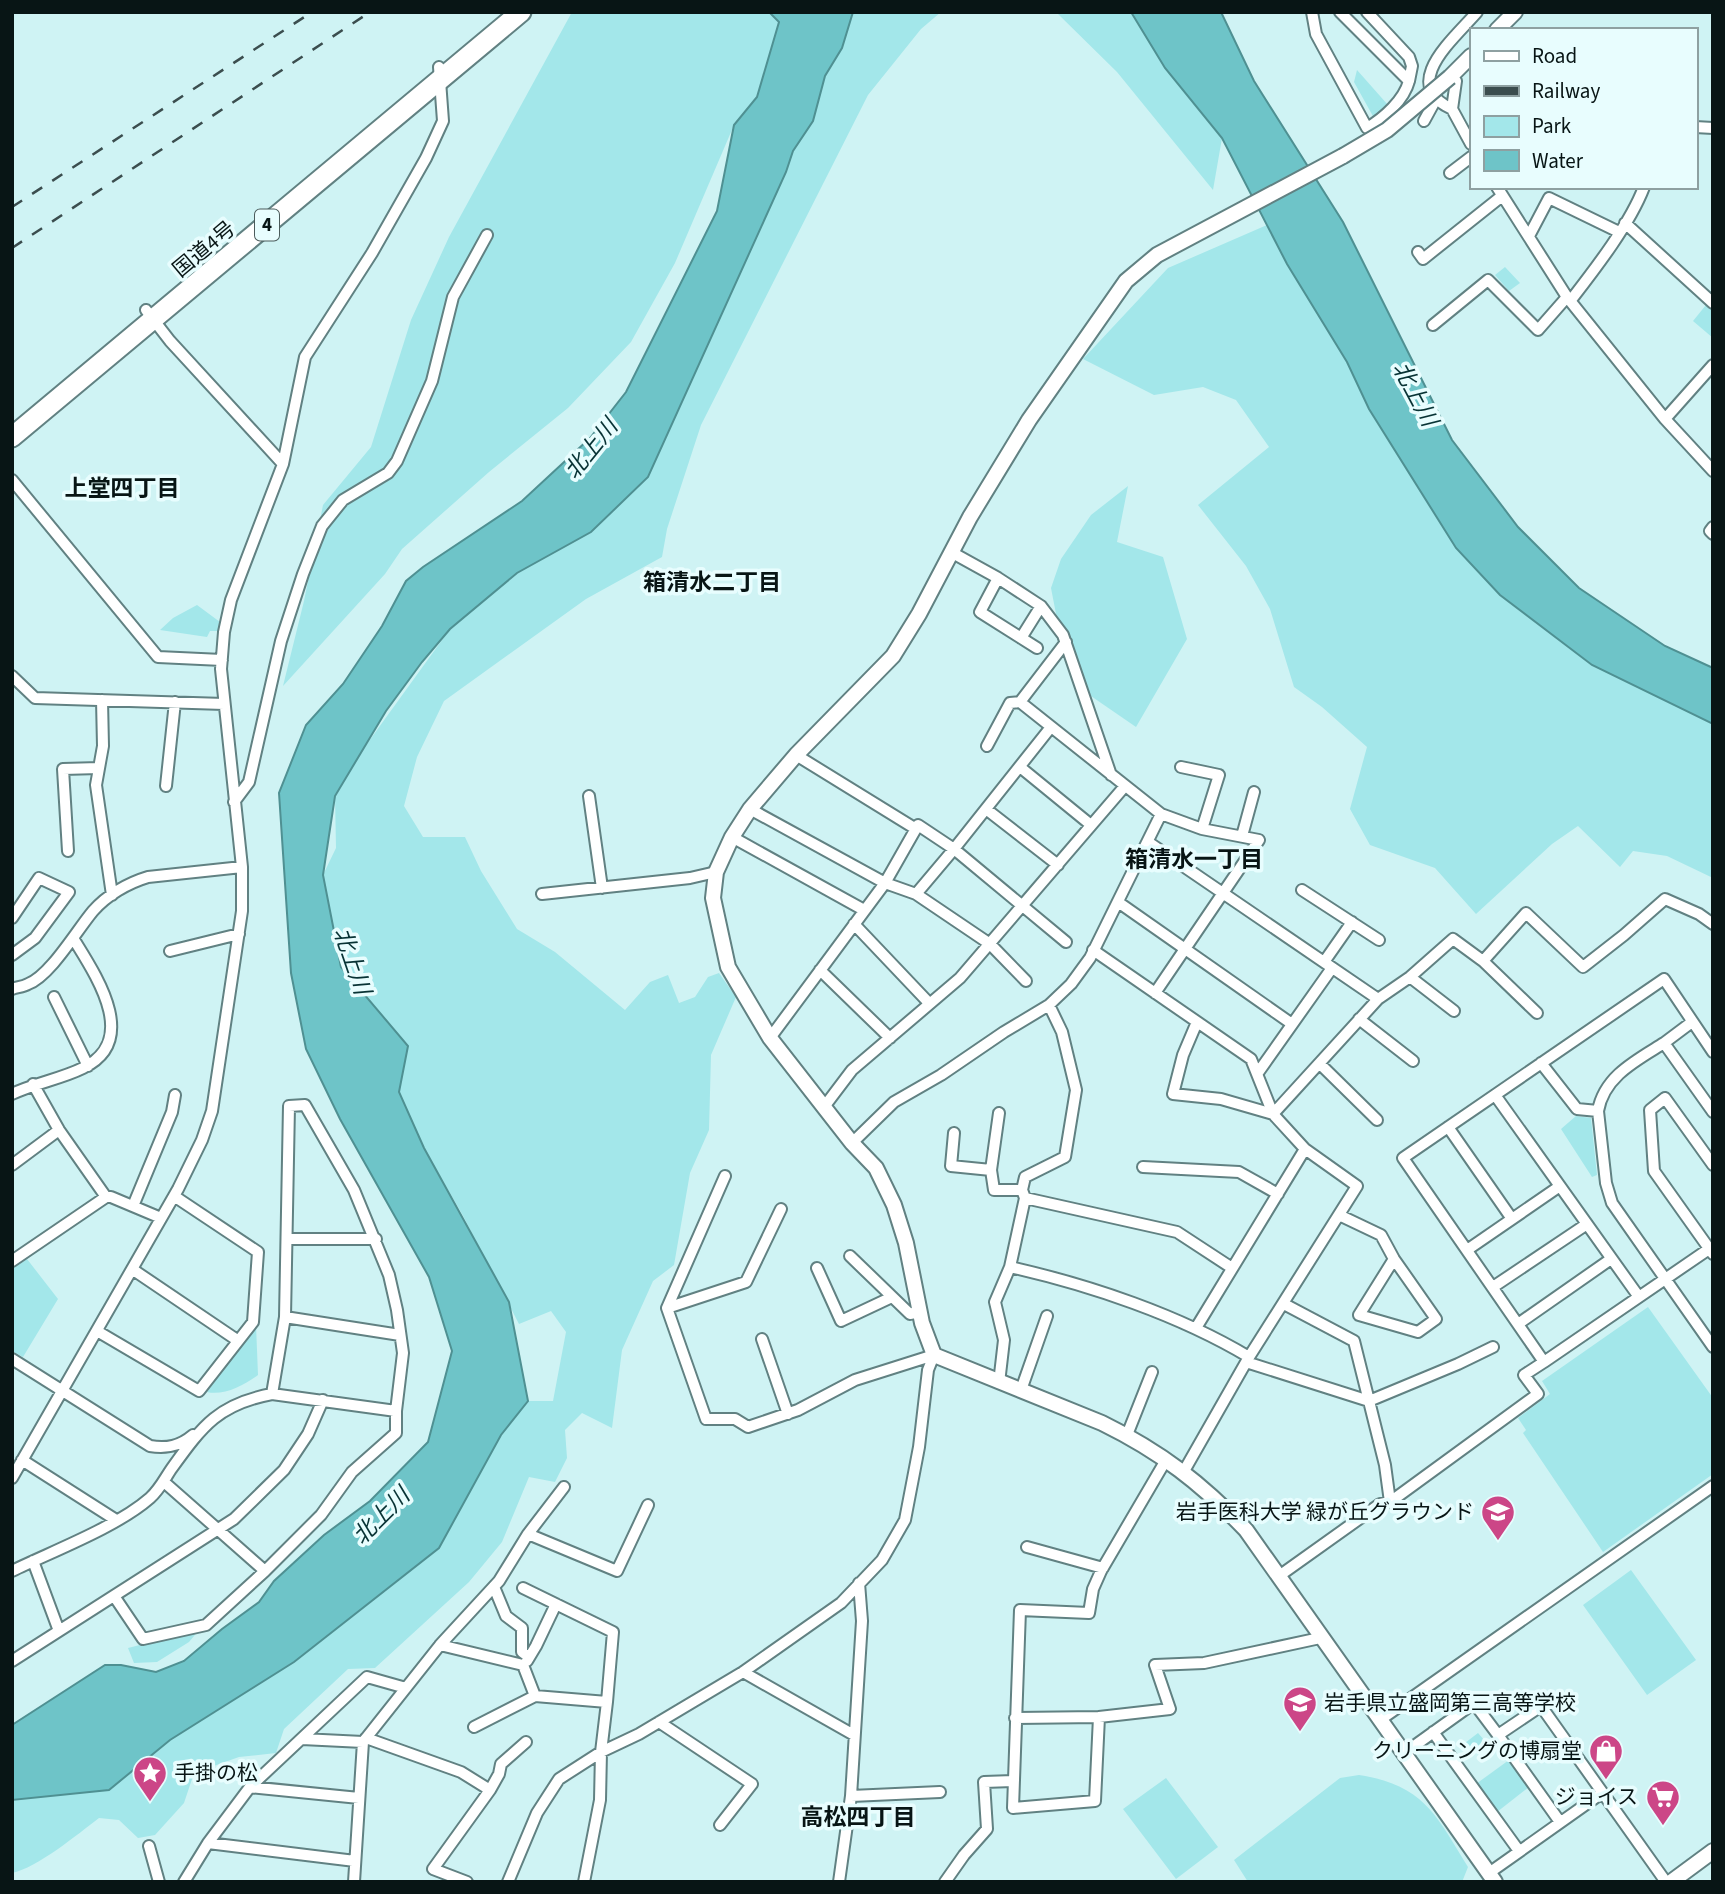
<svg xmlns="http://www.w3.org/2000/svg" width="1725" height="1894" font-family="'Source Sans 3','Noto Sans JP',sans-serif">
<style>
.green{fill:#a3e7ea}
.water{fill:#6ec4c8;stroke:#4f9092;stroke-width:2}
.lines{fill:none;stroke-linecap:round;stroke-linejoin:round}
.street-casing{stroke:#618182;stroke-width:14}
.secondary-casing{stroke:#618182;stroke-width:18}
.highway-casing{stroke:#618182;stroke-width:23}
.street{stroke:#fff;stroke-width:10}
.secondary{stroke:#fff;stroke-width:14}
.highway{stroke:#fff;stroke-width:19}
.rail{stroke:#3b4d4e;stroke-width:2.5;stroke-dasharray:12 12;stroke-linecap:butt}
.secondary-bridge-casing{stroke:#618182;stroke-width:18;stroke-linecap:butt}
.secondary-bridge{stroke:#fff;stroke-width:14}
.labels{text-anchor:middle;dominant-baseline:central;stroke-width:7;stroke-linejoin:round;paint-order:stroke}
.shield{fill:#e8fdfe;stroke:#4b5b5b;stroke-width:2}
.shield-label{font-size:19px;font-weight:bold;fill:#081515}
.street-label{font-size:21px;fill:#081515;stroke:#e8fdfe}
.poi-label{font-size:21px;fill:#081515;stroke:#e8fdfe;text-anchor:end}
.water-label{font-size:23px;font-style:italic;fill:#083335;stroke:#e8fdfe}
.neighbourhood-label{font-size:23px;font-weight:bold;fill:#081515;stroke:#e8fdfe}
</style>
<rect width="100%" height="100%" fill="#cff3f4"/>
<path class="green" d="M 572,12 L 769,12 L 779,21 L 757,97 L 734,125 L 675,263 L 631,342 L 568,408 L 489,472 L 402,549 L 385,574 L 283,686 L 304,601 L 323,505 L 371,447 L 411,320 L 449,237 Z
M 853,12 L 941,12 L 921,29 L 868,95 L 701,425 L 667,529 L 662,557 L 586,599 L 444,701 L 417,757 L 404,806 L 423,837 L 465,837 L 481,871 L 517,929 L 555,952 L 625,1010 L 650,982 L 668,975 L 679,1003 L 695,997 L 708,977 L 719,973 L 736,997 L 711,1055 L 709,1130 L 690,1173 L 674,1265 L 653,1281 L 622,1350 L 612,1428 L 582,1413 L 565,1430 L 567,1458 L 555,1482 L 529,1477 L 502,1542 L 469,1582 L 375,1668 L 348,1669 L 284,1729 L 276,1753 L 239,1757 L 194,1773 L 184,1803 L 155,1835 L 138,1838 L 119,1820 L 99,1818 C 78,1834 37,1868 12,1873 L 12,1800 L 109,1790 L 170,1740 L 294,1662 L 439,1548 L 501,1435 L 528,1401 L 553,1401 L 566,1332 L 551,1311 L 519,1324 L 462,1214 L 424,1148 L 399,1092 L 408,1046 L 365,997 L 340,963 L 323,875 L 336,848 L 335,796 L 356,759 L 450,629 L 517,573 L 591,532 L 648,477 L 786,172 L 793,151 L 813,121 L 825,76 L 841,48 Z
M 1050,12 L 1131,12 L 1165,68 L 1222,138 L 1213,190 L 1117,72 L 1058,14 Z
M 1357,70 L 1388,105 L 1374,118 L 1354,82 Z
M 1267,225 L 1285,260 L 1347,362 L 1369,409 L 1456,548 L 1592,665 L 1713,724 L 1713,878 L 1667,856 L 1633,851 L 1620,867 L 1578,826 L 1552,844 L 1476,914 L 1435,868 L 1370,845 L 1350,809 L 1367,747 L 1322,707 L 1294,687 L 1270,609 L 1246,566 L 1198,505 L 1269,447 L 1236,400 L 1203,387 L 1154,395 L 1083,359 L 1168,268 Z
M 1505,267 L 1520,283 L 1509,291 L 1495,275 Z
M 1706,305 L 1713,311 L 1713,338 L 1693,321 Z
M 1128,486 L 1117,542 L 1163,557 L 1187,639 L 1136,727 L 1088,694 L 1057,619 L 1051,588 L 1061,559 L 1091,515 Z
M 197,605 L 220,622 L 219,631 L 210,631 L 207,637 L 160,630 L 173,618 Z
M 1576,1116 L 1591,1118 L 1597,1175 L 1592,1177 L 1561,1129 Z
M 27,1259 L 58,1299 L 23,1357 L 12,1351 L 12,1269 Z
M 1648,1307 L 1713,1398 L 1713,1474 L 1603,1552 L 1523,1433 L 1526,1430 L 1518,1418 L 1550,1394 L 1542,1381 Z
M 256,1325 L 258,1375 C 244,1385 224,1396 207,1392 Z
M 1631,1570 L 1696,1660 L 1647,1695 L 1583,1605 Z
M 199,1630 L 189,1642 L 157,1662 L 134,1663 L 128,1648 Z
M 1478,1733 L 1485,1741 L 1477,1747 L 1479,1750 L 1470,1757 L 1461,1746 Z
M 1509,1760 L 1529,1787 L 1497,1812 L 1476,1784 Z
M 1359,1775 C 1424,1785 1436,1815 1468,1867 L 1462,1882 L 1248,1882 L 1234,1860 L 1340,1778 Z
M 1166,1778 L 1218,1847 L 1176,1879 L 1123,1809 Z"/>
<path class="water" d="M 769,12 L 853,12 L 842,48 L 825,76 L 813,121 L 793,151 L 786,172 L 648,477 L 591,532 L 517,573 L 450,629 L 422,662 L 386,711 L 335,796 L 323,875 L 341,967 L 408,1046 L 399,1092 L 424,1148 L 509,1302 L 528,1401 L 501,1435 L 439,1548 L 294,1662 L 170,1740 L 109,1790 L 12,1800 L 12,1725 L 105,1665 L 121,1665 L 156,1672 L 184,1661 L 222,1629 L 259,1602 L 274,1581 L 324,1535 L 370,1501 L 428,1442 L 452,1351 L 429,1277 L 340,1119 L 306,1049 L 291,973 L 279,793 L 306,725 L 343,684 L 382,626 L 406,581 L 423,567 L 522,501 L 590,438 L 626,392 L 717,211 L 734,125 L 757,97 L 779,22 Z
M 1131,12 L 1221,12 L 1254,81 L 1343,222 L 1452,440 L 1518,527 L 1579,588 L 1665,646 L 1713,668 L 1713,724 L 1592,665 L 1500,595 L 1456,548 L 1369,409 L 1347,362 L 1287,264 L 1222,138 L 1165,68 Z"/>
<g class="lines">
<g class="street-casing">
<path id="street" d="M 1312,12 L 1316,34 L 1367,128 C 1384,118 1404,100 1409,81
M 1340,12 L 1409,81 L 1412,66 L 1409,57 L 1367,12
M 1456,81 L 1452,109 L 1471,144
M 1452,109 C 1398,84 1454,39 1477,12
M 1424,121 L 1436,99
M 1695,127 L 1713,128
M 1450,173 L 1471,157
M 1497,187 L 1567,297 L 1665,419 L 1713,471
M 1625,223 L 1713,303
M 1529,236 L 1549,198 L 1619,232
M 1418,252 L 1423,259 L 1502,196
M 1571,300 C 1595,269 1630,224 1644,187
M 146,310 L 170,341 L 283,464
M 1433,325 L 1488,280 L 1538,330 L 1567,297
M 1665,419 L 1713,365
M 12,480 L 158,657 L 222,660
M 1713,527 L 1710,531 L 1713,534
M 951,552 L 998,578 L 1041,606 L 1063,635 L 1111,775
M 998,578 L 980,612 L 1037,648
M 1021,638 L 1041,606
M 1066,642 L 1020,702 L 1161,814 L 1202,829
M 12,676 L 35,698 L 224,704
M 102,700 L 103,746 L 96,785 L 112,895
M 987,746 L 1010,703 L 1020,702
M 796,755 L 916,829
M 1020,767 L 1091,825
M 166,786 L 175,702
M 589,796 L 602,888
M 234,802 L 249,782 L 281,641 L 303,574 L 322,526 L 343,500 L 388,473 L 397,461 L 432,381 L 453,297 L 487,235
M 750,809 L 885,883 L 916,894 L 954,849 L 1066,942
M 986,809 L 1058,865
M 1242,836 L 1254,792
M 732,837 L 864,910
M 1148,842 L 1378,999
M 68,851 L 63,769 L 99,768
M 1302,890 L 1379,940
M 542,894 L 690,878 L 716,872
M 916,894 L 990,944 L 1026,981
M 1118,902 L 1292,1024
M 12,918 L 39,878 L 69,892 L 35,938 L 12,955
M 854,924 L 929,1003
M 1093,950 L 1251,1059 L 1273,1114 L 1305,1149 L 1357,1186 L 1249,1357 L 1184,1471
M 170,951 L 239,934
M 1483,961 L 1537,1013
M 1324,962 L 1352,922
M 820,970 L 890,1038
M 1410,977 L 1454,1011
M 12,989 C 17,987 23,987 28,984 C 50,976 77,930 93,911 C 107,895 128,883 148,877 L 242,867
M 1155,993 L 1259,840 L 1202,829 L 1219,775 L 1181,767
M 54,997 L 88,1066
M 1359,1019 L 1413,1061
M 1197,1022 L 1183,1055 L 1173,1094 L 1221,1099 L 1273,1114
M 1692,1022 L 1664,1043 L 1713,1112
M 770,1038 L 885,883 L 918,825 L 954,849 L 1051,727
M 1541,1063 L 1577,1109 L 1598,1111 L 1606,1183 L 1612,1203 L 1713,1347
M 1320,1064 L 1377,1120
M 1257,1074 L 1332,968
M 33,1084 L 59,1130 L 106,1197
M 12,1094 C 35,1083 61,1079 83,1068 C 141,1040 95,974 73,938
M 1495,1095 L 1639,1297
M 824,1107 L 852,1070 L 960,978 L 1125,786
M 1598,1111 C 1604,1076 1637,1060 1664,1043
M 1273,1114 L 1378,999 L 1410,977 L 1453,939 L 1483,961 L 1526,913 L 1583,967 L 1624,935 L 1665,899 L 1699,914 L 1713,924
M 1448,1127 L 1512,1219
M 954,1133 L 951,1166 L 991,1170 L 994,1190 L 1022,1190
M 852,1143 L 894,1102 L 941,1075 L 1004,1032 L 1049,1005 L 1071,984 L 1090,958 L 1161,814
M 12,1165 L 59,1130
M 1713,1165 L 1665,1098 L 1650,1110 L 1654,1171 L 1713,1254
M 1143,1167 L 1239,1172 L 1278,1194
M 991,1170 L 999,1113
M 725,1176 L 667,1308 L 706,1419 L 735,1419 L 748,1427 L 798,1410 L 855,1380 L 934,1355
M 1025,1198 L 1177,1232 L 1232,1268
M 133,1206 L 172,1112 L 175,1095
M 1339,1215 L 1381,1235 L 1394,1259 L 1436,1319 L 1418,1332 L 1359,1315 L 1394,1259
M 287,1239 L 376,1239
M 1467,1250 L 1560,1186
M 850,1256 L 910,1314 L 920,1312
M 12,1261 L 106,1197 L 111,1197 L 161,1218
M 1010,1267 C 1090,1285 1179,1315 1249,1357
M 817,1268 L 841,1321 L 892,1297
M 132,1269 L 237,1340
M 1493,1287 L 1587,1224
M 667,1308 L 746,1282 L 781,1209
M 285,1317 L 400,1335
M 1518,1324 L 1611,1259
M 1196,1328 L 1305,1149
M 97,1331 L 199,1391 L 253,1322 L 258,1252 L 174,1196
M 762,1339 L 788,1414
M 12,1359 L 150,1446 C 167,1449 180,1446 193,1435
M 1246,1362 L 1369,1401 L 1458,1364 L 1493,1347
M 1544,1362 L 1709,1249
M 999,1383 L 1004,1340 L 995,1302 L 1010,1267 L 1025,1198 L 1022,1190 L 1025,1177 L 1065,1157 L 1076,1090 L 1062,1032 L 1049,1005
M 1021,1390 L 1047,1316
M 1127,1435 L 1152,1372
M 22,1460 L 116,1520
M 1166,1460 L 1101,1571 L 1093,1589 L 1089,1613 L 1020,1610 L 1013,1808 L 1095,1801 L 1099,1717 L 1170,1709 L 1155,1665 L 1204,1663 L 1320,1638
M 12,1478 L 178,1189 L 202,1140 L 212,1111 L 242,911 L 242,867 L 221,669 L 224,632 L 231,600 L 283,464 L 305,357 L 372,253 L 426,158 L 443,121 L 439,67
M 164,1482 L 265,1571 L 321,1515 L 352,1472 L 396,1433 L 396,1411
M 1390,1502 L 1538,1394 L 1524,1375 L 1544,1362 L 1403,1158 L 1664,979 L 1713,1052
M 528,1534 L 617,1571 L 648,1505
M 1027,1547 L 1103,1568
M 33,1561 L 59,1631
M 12,1571 C 53,1551 117,1527 150,1498 C 160,1489 165,1478 172,1468 C 203,1425 219,1404 272,1394 L 396,1411 L 403,1353 L 397,1310 L 389,1275 L 354,1190 L 305,1105 L 289,1106 L 285,1317 L 272,1394
M 1279,1576 L 1380,1504 L 1390,1502 L 1385,1465 L 1354,1341 L 1284,1304
M 494,1587 L 506,1616 L 522,1628 L 522,1652 L 529,1657
M 523,1588 L 613,1632 L 607,1702
M 114,1596 L 143,1639 L 206,1625 L 265,1571
M 440,1645 L 523,1665 L 535,1696 L 607,1702 L 601,1752 L 600,1800 L 584,1882
M 12,1661 L 234,1519 L 284,1470 L 308,1434 L 323,1400
M 527,1661 L 536,1646 L 556,1604
M 743,1672 L 854,1735
M 1015,1718 L 1099,1717
M 1380,1720 L 1713,1486
M 659,1722 L 752,1784 L 720,1825
M 474,1727 L 535,1696
M 1433,1732 L 1519,1851
M 1498,1735 L 1560,1822
M 366,1738 L 461,1772 L 490,1790
M 302,1739 L 363,1742
M 1403,1754 L 1474,1703 L 1498,1735 L 1541,1706 L 1666,1882
M 250,1787 L 359,1798
M 851,1796 L 940,1792
M 208,1843 L 355,1861
M 149,1846 L 159,1882
M 1489,1873 L 1602,1793
M 184,1882 L 208,1843 L 250,1787 L 367,1677 L 406,1688
M 354,1882 L 363,1742 L 440,1645 L 499,1581 L 528,1534 L 564,1487
M 467,1882 L 433,1869 L 490,1790 L 499,1774 L 501,1764 L 526,1742
M 508,1882 L 537,1813 L 559,1779 L 601,1752 L 639,1734 L 743,1672 L 841,1603 L 882,1560 L 905,1520 L 919,1447 L 928,1370 L 934,1355
M 839,1882 L 851,1796 L 862,1621 L 859,1583
M 945,1882 L 964,1855 L 987,1829 L 984,1782 L 1013,1781"/>
</g>
<g class="secondary-casing">
<path id="secondary" d="M 1497,30 L 1515,12
M 1450,77 L 1471,56
M 1343,156 L 1157,255 L 1126,281 L 1029,420 L 970,517 L 919,614 L 893,656 L 796,755 L 750,809 L 732,837 L 716,872 L 713,898 L 728,967 L 770,1038 L 852,1143 L 876,1168 L 894,1205 L 906,1243 L 922,1323 L 934,1355 L 1102,1423 C 1161,1452 1201,1483 1246,1530 L 1495,1882
M 1671,1882 L 1713,1851"/>
</g>
<g class="highway-casing">
<path id="highway" d="M 12,437 L 521,12"/>
</g>
<use href="#street" class="street"/>
<use href="#secondary" class="secondary"/>
<use href="#highway" class="highway"/>
<path class="rail" d="M 12,207 L 312,12
M 12,248 L 370,12"/>
<g class="secondary-bridge-casing">
<path id="secondary-bridge" d="M 1343,156 L 1387,130 L 1450,77"/>
</g>
<use href="#secondary-bridge" class="secondary-bridge"/>
</g>
<defs>
<g id="university-pin" transform="scale(1.75)"><path d="M0 17L-7.5 6A9.5 9.5 0 1 1 7.5 6Z" fill="#cc4687" stroke="#e8fdfe"/><path d="M0-5L7-2L0 1L-7-2ZM-4 1L0 2.5L4 1V4Q0 6-4 4Z" fill="#fff"/></g>
<g id="school-pin" transform="scale(1.75)"><path d="M0 17L-7.5 6A9.5 9.5 0 1 1 7.5 6Z" fill="#cc4687" stroke="#e8fdfe"/><path d="M0-5L7-2L0 1L-7-2ZM-4 1L0 2.5L4 1V4Q0 6-4 4Z" fill="#fff"/></g>
<g id="shop-pin" transform="scale(1.75)"><path d="M0 17L-7.5 6A9.5 9.5 0 1 1 7.5 6Z" fill="#cc4687" stroke="#e8fdfe"/><path d="M-5-2.5h2.3a2.7 3.5 0 0 1 5.4 0H5L5.5 6h-11ZM-1.5-2.5h3a1.5 2.3 0 0 0-3 0Z" fill="#fff"/></g>
<g id="sight-pin" transform="scale(1.75)"><path d="M0 17L-7.5 6A9.5 9.5 0 1 1 7.5 6Z" fill="#cc4687" stroke="#e8fdfe"/><path d="M0-6L1.8-2.2L6-1.7L2.9 1.2L3.7 5.4L0 3.3L-3.7 5.4L-2.9 1.2L-6-1.7L-1.8-2.2Z" fill="#fff"/></g>
<g id="supermarket-pin" transform="scale(1.75)"><path d="M0 17L-7.5 6A9.5 9.5 0 1 1 7.5 6Z" fill="#cc4687" stroke="#e8fdfe"/><path d="M-6-5.5h2.5l.6 2H6L4.5 2H-2.5L-4.4-4H-6ZM-1.5 3.2a1.3 1.3 0 1 0 .1 0ZM3 3.2a1.3 1.3 0 1 0 .1 0Z" fill="#fff"/></g>
</defs>
<g fill-rule="evenodd">
<use href="#university-pin" x="1498" y="1512"/>
<use href="#school-pin" x="1300" y="1703"/>
<use href="#shop-pin" x="1606" y="1751"/>
<use href="#sight-pin" x="150" y="1773"/>
<use href="#supermarket-pin" x="1663" y="1797"/>
</g>
<g class="labels">
<rect class="shield" x="255" y="209.5" width="24" height="31" rx="5"/>
<g class="shield-label">
<text x="267" y="225">4</text>
</g>
<g class="street-label">
<text transform="translate(204 249) rotate(-40)">国道4号</text>
</g>
<g class="poi-label">
<text x="1474" y="1512">岩手医科大学 緑が丘グラウンド</text>
<text x="1324" y="1703" text-anchor="start">岩手県立盛岡第三高等学校</text>
<text x="1582" y="1751">クリーニングの博扇堂</text>
<text x="174" y="1773" text-anchor="start">手掛の松</text>
<text x="1638" y="1797">ジョイス</text>
</g>
<g class="water-label">
<text transform="translate(1415 394) rotate(62)">北上川</text>
<text transform="translate(591 449) rotate(-51)">北上川</text>
<text transform="translate(352 961) rotate(71)">北上川</text>
<text transform="translate(381 1516) rotate(-45)">北上川</text>
</g>
<g class="neighbourhood-label">
<text x="122" y="488">上堂四丁目</text>
<text x="712" y="582">箱清水二丁目</text>
<text x="1194" y="859">箱清水一丁目</text>
<text x="858" y="1817">高松四丁目</text>
</g>
</g>
<rect width="1725" height="1894" fill="none" stroke="#081515" stroke-width="28"/>
<rect x="1470" y="28" width="228" height="161" fill="#e8fdfe" stroke="#8ea0a1" stroke-width="2"/>
<rect x="1484" y="51" width="35" height="10" fill="#ffffff" stroke="#8ea0a1" stroke-width="2"/>
<text x="1532" y="63" font-size="21" fill="#081515">Road</text>
<rect x="1484" y="86" width="35" height="10" fill="#3b4d4e" stroke="#8ea0a1" stroke-width="2"/>
<text x="1532" y="98" font-size="21" fill="#081515">Railway</text>
<rect x="1484" y="116" width="35" height="21" fill="#a3e7ea" stroke="#8ea0a1" stroke-width="2"/>
<text x="1532" y="133" font-size="21" fill="#081515">Park</text>
<rect x="1484" y="150" width="35" height="21" fill="#6ec4c8" stroke="#8ea0a1" stroke-width="2"/>
<text x="1532" y="168" font-size="21" fill="#081515">Water</text>
</svg>
